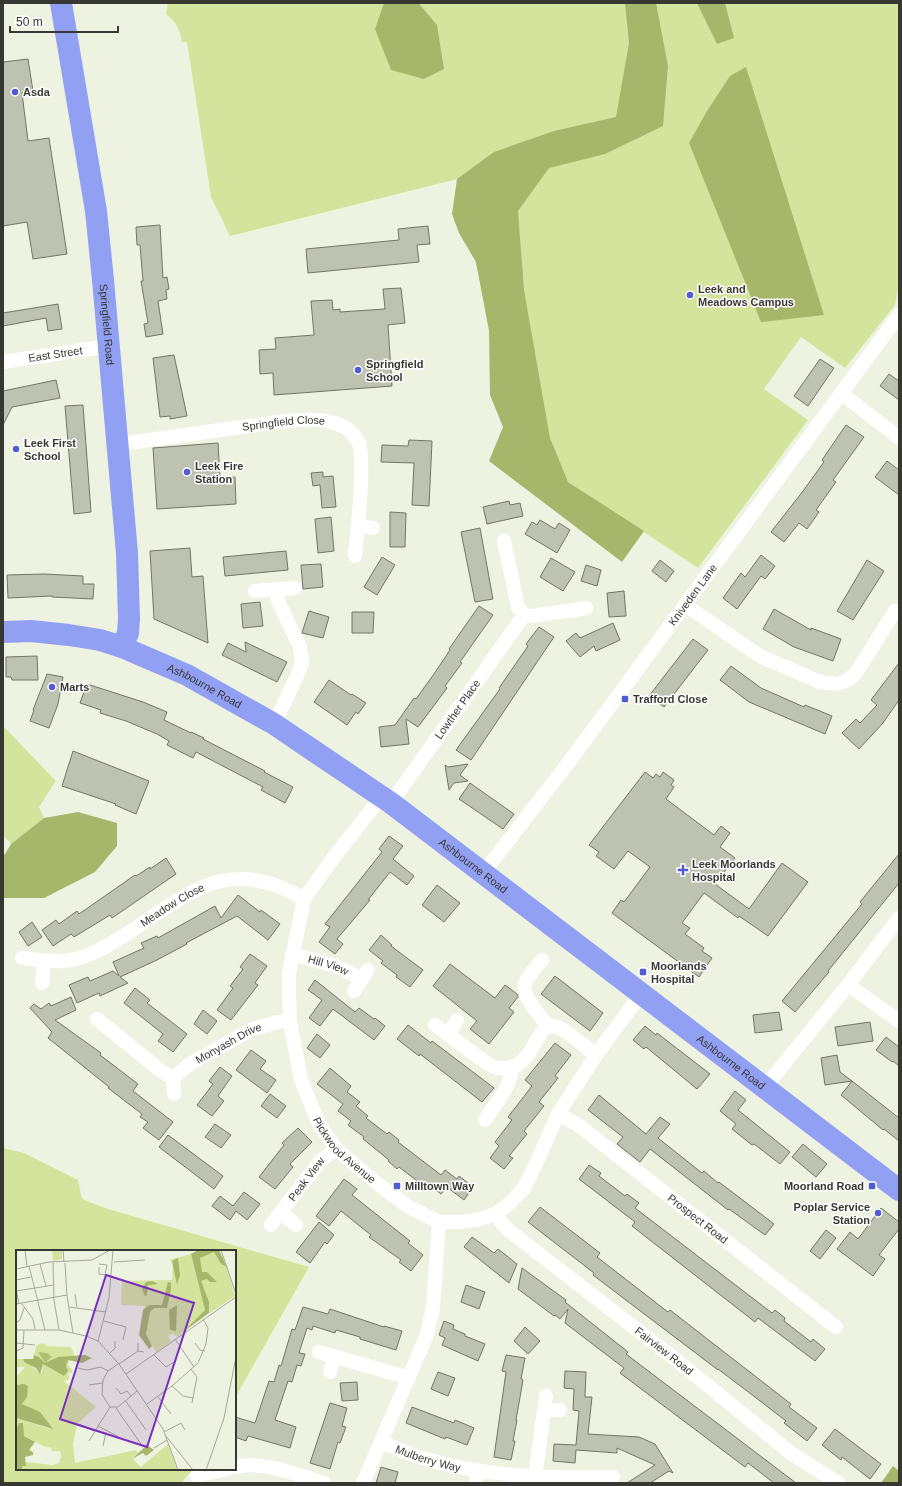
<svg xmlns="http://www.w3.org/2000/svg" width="902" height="1486" font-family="Helvetica,sans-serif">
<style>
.green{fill:#d4e49d}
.forest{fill:#a6b66a}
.building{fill:#bdc2b1;stroke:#727667}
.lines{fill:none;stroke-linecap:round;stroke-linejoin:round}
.minor{stroke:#fff;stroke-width:14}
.trunk{stroke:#92a0f4;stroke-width:22}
.poi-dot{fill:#515cd2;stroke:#fff;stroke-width:1.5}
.labels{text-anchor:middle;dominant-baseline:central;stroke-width:3;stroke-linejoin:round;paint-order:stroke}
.poi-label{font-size:11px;font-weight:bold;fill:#373832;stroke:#fff;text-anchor:start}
.street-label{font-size:11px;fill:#373832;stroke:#fff}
.inset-road{fill:none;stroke:#a5a89b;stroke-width:1}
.view{fill:#7b2cbf;fill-opacity:0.15;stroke:#7b2cbf;stroke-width:2}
.inset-edge{fill:none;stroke:#373832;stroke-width:2}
</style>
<rect width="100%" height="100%" fill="#eef3e1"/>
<path class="green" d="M 168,3 L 899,3 L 899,284 L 895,305 L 845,368 L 801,337 L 764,389 L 808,420 L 698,568 L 541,464 L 511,420 L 457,179 L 230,236 L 211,197 L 187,42 L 182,42 C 179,28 177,23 166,14 Z
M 3,728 L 5,728 L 56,781 L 39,807 L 44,818 L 11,844 L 3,835 Z
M 3,1148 L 24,1153 L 78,1180 L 82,1199 L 108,1209 L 309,1267 L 235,1398 L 235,1251 L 17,1251 L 17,1469 L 193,1469 L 181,1483 L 3,1483 Z"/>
<path class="forest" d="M 384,3 L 420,3 L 420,5 L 437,25 L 444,69 L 424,79 L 391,70 L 375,29 Z
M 625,3 L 656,3 L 668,66 L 663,126 L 605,154 L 549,168 L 518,211 L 524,290 L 550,438 L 568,482 L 644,531 L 622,562 L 489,461 L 503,427 L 490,395 L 489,331 L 476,262 L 459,233 L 452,214 L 457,179 L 494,152 L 554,131 L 616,117 L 629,43 Z
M 697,3 L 725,3 L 734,38 L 717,44 Z
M 746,67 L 824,315 L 761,322 L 689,143 L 707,111 L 730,76 Z
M 78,812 L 117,823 L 117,846 L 95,872 L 44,898 L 3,898 L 3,855 L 5,854 L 11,844 L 44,818 Z
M 893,1466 L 899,1471 L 899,1483 L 881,1483 Z"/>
<path class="building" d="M 28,59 L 33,91 L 22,93 L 28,141 L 49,138 L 67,254 L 33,259 L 27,222 L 3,226 L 3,62 Z
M 160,225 L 163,278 L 167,277 L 169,289 L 166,290 L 167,299 L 158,301 L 163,334 L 146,337 L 144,324 L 148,323 L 141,281 L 143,281 L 140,245 L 137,245 L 136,227 Z
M 428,226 L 430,244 L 417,245 L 419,262 L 308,273 L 306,249 L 399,240 L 398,229 Z
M 401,288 L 405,323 L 388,325 L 392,386 L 274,395 L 273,373 L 260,374 L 259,350 L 276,349 L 275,338 L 314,335 L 311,301 L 332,300 L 333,310 L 340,309 L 340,312 L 385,309 L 383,289 Z
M 58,304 L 62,329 L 48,331 L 46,318 L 3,326 L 3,313 Z
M 174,355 L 187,416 L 170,419 L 170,416 L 160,417 L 153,358 Z
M 820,359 L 834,368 L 808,406 L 794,396 Z
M 889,374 L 899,381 L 899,400 L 880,386 Z
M 56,380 L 60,398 L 12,407 L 3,425 L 3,391 Z
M 83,405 L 91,512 L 74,514 L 65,406 Z
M 846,425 L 864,437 L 833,480 L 836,482 L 816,510 L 819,512 L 807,529 L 799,523 L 784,542 L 771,532 L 803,491 L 824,462 L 822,460 Z
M 409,440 L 432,441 L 429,506 L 412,505 L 414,463 L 381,462 L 382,445 L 408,446 Z
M 218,443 L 220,478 L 235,477 L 236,504 L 157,509 L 153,448 Z
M 887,461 L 899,470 L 899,495 L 875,477 Z
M 323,472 L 323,477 L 333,476 L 336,507 L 322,508 L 320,485 L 313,486 L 311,473 Z
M 509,501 L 510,505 L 520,503 L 523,516 L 487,524 L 483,507 Z
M 390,512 L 406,513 L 405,547 L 390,547 Z
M 331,517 L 334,551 L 318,553 L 315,519 Z
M 540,520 L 555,529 L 559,523 L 570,530 L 557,553 L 525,534 L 532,522 L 537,525 Z
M 480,528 L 493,599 L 475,602 L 461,532 Z
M 190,548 L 192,577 L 203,576 L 208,643 L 154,619 L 150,551 Z
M 286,551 L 288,570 L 225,576 L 223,557 Z
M 761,555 L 775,566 L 765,579 L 761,576 L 737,609 L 723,598 L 741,573 L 745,577 Z
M 382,557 L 395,565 L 377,595 L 364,587 Z
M 551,558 L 575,572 L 563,591 L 540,577 Z
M 660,560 L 674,571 L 666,582 L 652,571 Z
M 867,560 L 884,571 L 853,620 L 837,611 Z
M 321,564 L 323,587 L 303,589 L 301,565 Z
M 586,565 L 601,570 L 597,586 L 581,581 Z
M 44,574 L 83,576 L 83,584 L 94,584 L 93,599 L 52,597 L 52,596 L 8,598 L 7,575 Z
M 624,591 L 626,616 L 609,617 L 607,593 Z
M 260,602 L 263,626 L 243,628 L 241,604 Z
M 479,606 L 493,615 L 460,662 L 462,663 L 445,686 L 447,688 L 418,727 L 406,719 L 409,744 L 381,747 L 379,727 L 395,725 L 414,698 L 416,699 L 434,674 L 450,650 L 449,649 Z
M 774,609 L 811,630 L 811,628 L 841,639 L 833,661 L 794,647 L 763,629 Z
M 309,611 L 329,617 L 323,638 L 302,633 Z
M 352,612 L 374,612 L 373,633 L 352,633 Z
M 613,623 L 620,640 L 596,651 L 594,646 L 580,657 L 566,641 L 576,633 L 580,638 Z
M 539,627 L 554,637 L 471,760 L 456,750 L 500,689 L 499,688 L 528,646 L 526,644 Z
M 693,639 L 708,650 L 664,707 L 649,696 Z
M 245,642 L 287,662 L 277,682 L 222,655 L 228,643 L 246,652 Z
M 37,656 L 38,680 L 12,680 L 11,677 L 6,677 L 6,657 Z
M 899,663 L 899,700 L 883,723 L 859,749 L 842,733 L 856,719 L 860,723 L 877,705 L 871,700 Z
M 731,666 L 761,688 L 804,707 L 805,705 L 832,716 L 825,734 L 749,702 L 720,680 Z
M 47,674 L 63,677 L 58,704 L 49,728 L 30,721 L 34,710 L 33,710 Z
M 329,680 L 351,695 L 352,694 L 366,703 L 358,714 L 356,712 L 347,725 L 314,702 Z
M 87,684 L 143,702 L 167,712 L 164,720 L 191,733 L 191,732 L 204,738 L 203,739 L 265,771 L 264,772 L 293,787 L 285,803 L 261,790 L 263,787 L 196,752 L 193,758 L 167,745 L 169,741 L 157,734 L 126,721 L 100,713 L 101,710 L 80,703 Z
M 73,751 L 149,781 L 136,814 L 115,805 L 116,804 L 62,786 Z
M 468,764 L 460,775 L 468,781 L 454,783 L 449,790 L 445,765 L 448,767 Z
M 645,772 L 653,778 L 656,774 L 660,777 L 663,772 L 674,780 L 671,785 L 674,787 L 666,799 L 714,835 L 721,826 L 730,833 L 720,847 L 735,858 L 715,884 L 749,909 L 782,863 L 808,882 L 768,936 L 739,916 L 738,918 L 704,893 L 682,923 L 690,928 L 685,934 L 704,948 L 702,951 L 712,958 L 699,977 L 612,913 L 621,900 L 624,902 L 650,867 L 628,851 L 614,869 L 596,856 L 599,852 L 589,845 Z
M 470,783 L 514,814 L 503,829 L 459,799 Z
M 389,836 L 403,846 L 393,859 L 414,876 L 407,885 L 390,872 L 368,900 L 370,900 L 337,939 L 343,944 L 335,954 L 319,942 L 330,927 L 325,924 L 382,852 L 379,849 Z
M 899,854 L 899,883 L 828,971 L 829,972 L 795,1012 L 782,1001 L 862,904 L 860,902 Z
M 166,858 L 176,874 L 112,918 L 110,915 L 74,937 L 71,934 L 53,946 L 42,930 L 56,920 L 59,924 L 77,911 L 79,914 L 135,875 L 136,876 L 150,867 L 150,869 Z
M 437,885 L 460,903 L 444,922 L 422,905 Z
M 238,895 L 260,912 L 261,910 L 280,924 L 268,940 L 237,916 L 186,943 L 187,944 L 157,960 L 120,977 L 128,983 L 100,996 L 99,993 L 77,1003 L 69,985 L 88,977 L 90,981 L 113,971 L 119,976 L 113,962 L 144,948 L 141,943 L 157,936 L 158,938 L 215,906 L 221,918 Z
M 32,922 L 42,937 L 28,946 L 19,932 Z
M 381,935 L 392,945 L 391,946 L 423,970 L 410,987 L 396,977 L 397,975 L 381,963 L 383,961 L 369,950 Z
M 250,954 L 267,966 L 255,983 L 258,985 L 231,1020 L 217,1010 L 233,988 L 230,986 L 243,969 L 240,967 Z
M 450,964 L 495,998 L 505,985 L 517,994 L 518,997 L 509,1008 L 514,1012 L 489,1044 L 470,1029 L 477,1021 L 433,986 Z
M 555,976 L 603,1013 L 590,1031 L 541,994 Z
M 315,980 L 355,1012 L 359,1008 L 374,1019 L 375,1018 L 385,1026 L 374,1040 L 333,1009 L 320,1026 L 309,1018 L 322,1000 L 308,990 Z
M 135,988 L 150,1000 L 147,1003 L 187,1034 L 173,1052 L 158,1041 L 163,1034 L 124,1003 Z
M 71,997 L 76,1010 L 55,1020 L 101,1053 L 100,1055 L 138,1084 L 133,1091 L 173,1122 L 159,1140 L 143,1128 L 148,1122 L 140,1117 L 142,1114 L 108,1088 L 109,1087 L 48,1038 L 52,1032 L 30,1008 L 34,1004 L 41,1009 L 49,1003 L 51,1006 Z
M 203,1010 L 217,1021 L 207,1034 L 194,1024 Z
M 779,1012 L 782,1030 L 755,1033 L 753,1015 Z
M 870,1022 L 873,1041 L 838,1046 L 835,1027 Z
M 408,1025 L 431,1043 L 432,1041 L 494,1088 L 482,1102 L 420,1054 L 419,1056 L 397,1039 Z
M 645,1026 L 656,1035 L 657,1033 L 710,1074 L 697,1089 L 646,1047 L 644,1049 L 633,1040 Z
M 317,1034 L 330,1045 L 320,1058 L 307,1048 Z
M 886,1037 L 899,1047 L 899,1066 L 893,1061 L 892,1062 L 876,1050 Z
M 555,1043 L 571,1055 L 555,1076 L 558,1078 L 539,1102 L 544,1106 L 524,1131 L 527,1134 L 509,1156 L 513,1158 L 504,1169 L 490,1158 L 499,1146 L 495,1142 L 512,1120 L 508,1117 L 532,1086 L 525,1080 Z
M 251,1050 L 266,1061 L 260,1069 L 276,1080 L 267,1093 L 236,1070 Z
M 837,1055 L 840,1072 L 852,1081 L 825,1085 L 821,1058 Z
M 220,1067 L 232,1076 L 218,1096 L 224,1101 L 212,1116 L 197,1105 L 213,1084 L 209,1081 Z
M 330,1068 L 351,1086 L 347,1092 L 360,1102 L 356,1106 L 368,1116 L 366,1118 L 387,1134 L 389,1132 L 399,1140 L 398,1142 L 441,1175 L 445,1170 L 457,1179 L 459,1176 L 473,1187 L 464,1200 L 447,1187 L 441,1194 L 427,1183 L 425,1187 L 399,1167 L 397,1169 L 388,1161 L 389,1160 L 363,1139 L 364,1137 L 348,1125 L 351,1121 L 338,1111 L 343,1104 L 317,1084 Z
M 852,1081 L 899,1118 L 899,1141 L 884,1129 L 883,1130 L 841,1095 Z
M 735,1091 L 746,1100 L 738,1110 L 790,1152 L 780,1164 L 754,1144 L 752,1145 L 732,1129 L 736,1124 L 720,1111 Z
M 270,1094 L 286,1106 L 277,1118 L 261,1106 Z
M 599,1095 L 646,1134 L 660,1117 L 670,1124 L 658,1138 L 702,1173 L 704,1171 L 718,1183 L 719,1182 L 774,1224 L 765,1235 L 729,1209 L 728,1210 L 650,1149 L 640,1162 L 617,1144 L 623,1137 L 588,1110 Z
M 215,1124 L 231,1135 L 221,1148 L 205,1137 Z
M 298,1128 L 312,1142 L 290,1164 L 293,1167 L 275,1189 L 259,1177 L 284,1145 L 282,1143 Z
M 168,1135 L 223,1176 L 214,1189 L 159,1147 Z
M 803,1144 L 827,1164 L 816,1177 L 792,1157 Z
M 589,1165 L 601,1173 L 599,1176 L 625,1196 L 627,1194 L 639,1203 L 635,1208 L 772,1313 L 775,1310 L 785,1318 L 784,1321 L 811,1342 L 813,1339 L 825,1349 L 815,1361 L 758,1318 L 755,1322 L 632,1226 L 635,1222 L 579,1179 Z
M 344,1179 L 357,1189 L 352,1195 L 410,1241 L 408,1243 L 423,1255 L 411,1271 L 399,1262 L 401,1260 L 369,1237 L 371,1235 L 341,1211 L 329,1226 L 316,1216 Z
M 244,1192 L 260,1204 L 247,1220 L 236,1211 L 230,1220 L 212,1206 L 220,1196 L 233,1206 Z
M 540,1207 L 600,1253 L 597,1257 L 668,1312 L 670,1310 L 791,1404 L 789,1407 L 817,1428 L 807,1441 L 784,1423 L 786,1421 L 751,1394 L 718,1369 L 718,1370 L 593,1275 L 594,1273 L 528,1222 Z
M 881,1208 L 899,1222 L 899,1229 L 879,1255 L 885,1259 L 873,1276 L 837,1249 L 850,1232 L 858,1239 Z
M 319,1222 L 334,1235 L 327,1244 L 325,1242 L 310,1263 L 296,1252 Z
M 826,1230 L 836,1238 L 820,1259 L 810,1251 Z
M 472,1237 L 494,1253 L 498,1249 L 517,1264 L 509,1283 L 464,1247 Z
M 522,1268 L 566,1300 L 565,1302 L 628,1352 L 626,1354 L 796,1483 L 774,1483 L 748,1463 L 745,1467 L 620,1373 L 624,1368 L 565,1323 L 568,1309 L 560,1319 L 555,1315 L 554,1316 L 518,1289 Z
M 466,1285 L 485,1292 L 479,1309 L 461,1302 Z
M 303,1307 L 328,1314 L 330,1309 L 384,1327 L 384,1326 L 402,1331 L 396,1350 L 360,1339 L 360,1337 L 336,1330 L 335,1333 L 313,1326 L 312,1330 L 307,1328 L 299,1353 L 305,1354 L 301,1366 L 297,1365 L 292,1382 L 288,1381 L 275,1420 L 296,1427 L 290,1448 L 248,1436 L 246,1441 L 235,1437 L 235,1417 L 255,1423 L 269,1381 L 274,1382 L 279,1365 L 281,1366 L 292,1329 L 295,1330 Z
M 444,1321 L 454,1325 L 453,1329 L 465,1334 L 465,1336 L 485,1344 L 478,1361 L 442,1345 L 445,1338 L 439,1335 Z
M 525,1327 L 540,1341 L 528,1354 L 514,1341 Z
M 506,1355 L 525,1358 L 521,1379 L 523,1380 L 516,1420 L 517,1420 L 513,1441 L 515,1441 L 511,1460 L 494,1457 L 506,1372 L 502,1371 Z
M 565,1371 L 586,1372 L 585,1397 L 592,1397 L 588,1434 L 639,1437 L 655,1444 L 673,1473 L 669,1471 L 650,1483 L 627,1483 L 655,1465 L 617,1448 L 617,1453 L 576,1450 L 575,1463 L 553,1461 L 554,1444 L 576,1445 L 579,1411 L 573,1410 L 574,1389 L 564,1388 Z
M 438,1372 L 455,1378 L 448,1396 L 431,1389 Z
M 357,1382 L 358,1400 L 342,1401 L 340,1383 Z
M 330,1403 L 347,1408 L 342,1426 L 346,1427 L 340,1443 L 338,1442 L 330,1469 L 310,1463 Z
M 412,1407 L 454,1423 L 455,1420 L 474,1428 L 467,1445 L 446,1437 L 445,1439 L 406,1423 Z
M 835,1429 L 881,1464 L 870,1479 L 842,1457 L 841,1460 L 822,1445 Z
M 381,1467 L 398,1472 L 395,1483 L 376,1483 Z"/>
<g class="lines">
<g class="minor">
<path id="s1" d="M 3,362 L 109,346"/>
<path d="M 841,393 L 899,438"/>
<path id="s2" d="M 118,444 C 159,439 200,433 241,427 C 269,424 298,417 326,421 C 339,423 351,429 358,441 C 366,457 357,534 355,556"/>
<path d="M 358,526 L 373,528"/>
<path d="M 504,541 L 518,607 L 524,615 L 533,616 L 586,608"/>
<path d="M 255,591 L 295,588"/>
<path d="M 685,605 L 760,656 L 820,682 L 837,684 L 848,680 L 856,673 L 895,611"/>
<path d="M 274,724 L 298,674 L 302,663 L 300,647 L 278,601 L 277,590"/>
<path id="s3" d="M 382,796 L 331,861 L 304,899 L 289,973 L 289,994 L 290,1021 L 301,1080 L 319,1124 L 336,1149 L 379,1185 L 409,1207 L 439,1222 L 462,1222 L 480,1219 L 495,1214 L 509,1204 L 524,1188 L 534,1168 L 558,1114 L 596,1055 L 641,994"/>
<path id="s4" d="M 391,803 L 524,615"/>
<path id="s5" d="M 484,872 L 569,762 L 899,315"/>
<path id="s6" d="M 292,954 L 336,966 L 362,979"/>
<path id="s7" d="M 22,958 C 38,960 55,963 71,960 C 92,956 111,944 128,933 C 192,891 228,855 304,899"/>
<path d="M 542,960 C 538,965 527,977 525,983 C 521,996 540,1016 548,1026"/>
<path d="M 42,983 L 44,961"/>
<path d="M 848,985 L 899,1021"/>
<path d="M 354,991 L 368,970"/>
<path d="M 97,1019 L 161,1071 L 173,1078 L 174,1094"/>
<path d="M 435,1025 C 448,1035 461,1044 474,1054 C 481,1059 489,1066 498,1068 C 500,1068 504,1068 507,1068 C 534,1066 536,1023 554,1026 C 563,1027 588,1049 596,1055"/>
<path d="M 448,1035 L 457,1020"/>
<path id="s8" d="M 173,1078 L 190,1064 L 252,1029 L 278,1022 L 290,1021"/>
<path d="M 765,1087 L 848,985 L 899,918"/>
<path id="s9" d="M 558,1114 L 577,1124 L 836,1327"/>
<path d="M 485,1120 C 495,1104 511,1087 512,1067"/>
<path d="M 281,1213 L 296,1225"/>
<path id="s10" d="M 495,1214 L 507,1229 L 680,1363 L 792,1454 L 838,1483"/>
<path id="s11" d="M 271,1225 L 320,1161 L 336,1149"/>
<path d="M 319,1352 L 409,1378"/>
<path d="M 330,1372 L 334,1356"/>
<path d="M 545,1410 L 560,1410"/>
<path id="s12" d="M 381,1442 C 396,1448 411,1455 426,1459 C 485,1477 553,1479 613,1477"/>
<path d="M 235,1467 C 263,1460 297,1475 324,1483"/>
<path d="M 197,1476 L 226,1469"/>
<path d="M 535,1477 L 546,1396"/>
<path d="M 363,1483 L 426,1337 L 433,1308 L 439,1222"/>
<path d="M 476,1483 L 477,1471"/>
</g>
<g class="trunk">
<path id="s13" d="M 61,3 L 96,211 L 103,280 L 127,553 L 129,619 L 128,633 L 122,647"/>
<path id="s14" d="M 3,632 L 31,631 L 69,635 L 100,640 L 122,647 L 187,675 L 274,724 L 391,803 L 899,1190"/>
</g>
</g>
<g class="poi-dot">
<circle cx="15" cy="92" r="4"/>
<circle cx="690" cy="295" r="4"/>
<circle cx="358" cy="370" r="4"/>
<circle cx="16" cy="449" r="4"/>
<circle cx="187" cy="472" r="4"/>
<circle cx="52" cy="687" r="4"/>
<rect x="621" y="695" width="8" height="8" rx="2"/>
<path d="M681 864h4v4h4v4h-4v4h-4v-4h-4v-4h4z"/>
<rect x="639" y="968" width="8" height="8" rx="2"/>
<rect x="393" y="1182" width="8" height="8" rx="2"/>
<rect x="868" y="1182" width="8" height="8" rx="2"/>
<circle cx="878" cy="1213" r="4"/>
</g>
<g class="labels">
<g class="poi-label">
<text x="23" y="92">Asda</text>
<text x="698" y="289">Leek and<tspan x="698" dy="13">Meadows Campus</tspan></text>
<text x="366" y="364">Springfield<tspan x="366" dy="13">School</tspan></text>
<text x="24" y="443">Leek First<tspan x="24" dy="13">School</tspan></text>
<text x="195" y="466">Leek Fire<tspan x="195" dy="13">Station</tspan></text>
<text x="60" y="687">Marts</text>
<text x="633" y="699">Trafford Close</text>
<text x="692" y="864">Leek Moorlands<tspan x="692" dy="13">Hospital</tspan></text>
<text x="651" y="966">Moorlands<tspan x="651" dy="13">Hospital</tspan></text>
<text x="405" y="1186">Milltown Way</text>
<text x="864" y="1186" text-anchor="end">Moorland Road</text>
<text x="870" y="1207" text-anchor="end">Poplar Service<tspan x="870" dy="13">Station</tspan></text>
</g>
<g class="street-label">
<text stroke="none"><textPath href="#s13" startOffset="325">Springfield Road</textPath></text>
<text stroke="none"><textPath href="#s1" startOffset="53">East Street</textPath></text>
<text stroke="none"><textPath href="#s2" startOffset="167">Springfield Close</textPath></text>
<text stroke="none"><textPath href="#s5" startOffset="347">Kniveden Lane</textPath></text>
<text stroke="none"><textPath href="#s14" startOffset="212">Ashbourne Road</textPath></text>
<text stroke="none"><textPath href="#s4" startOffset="115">Lowther Place</textPath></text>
<text stroke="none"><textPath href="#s14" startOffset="536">Ashbourne Road</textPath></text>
<text stroke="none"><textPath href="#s7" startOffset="165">Meadow Close</textPath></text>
<text stroke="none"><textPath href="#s6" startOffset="38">Hill View</textPath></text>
<text stroke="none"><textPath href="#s8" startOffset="66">Monyash Drive</textPath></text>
<text stroke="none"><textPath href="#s14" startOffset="860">Ashbourne Road</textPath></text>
<text stroke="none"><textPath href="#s3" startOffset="397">Pickwood Avenue</textPath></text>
<text stroke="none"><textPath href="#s11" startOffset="58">Peak View</textPath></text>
<text stroke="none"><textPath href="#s9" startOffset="175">Prospect Road</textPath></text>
<text stroke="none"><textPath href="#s10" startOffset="218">Fairview Road</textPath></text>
<text stroke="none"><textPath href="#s12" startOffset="50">Mulberry Way</textPath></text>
</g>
</g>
<g transform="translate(16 1250)">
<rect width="220" height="220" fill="#eef3e1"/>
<path d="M 36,0 L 46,0 L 46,9 L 37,11 ZM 198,2 L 205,14 L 211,17 L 219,46 L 194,63 L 185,31 L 195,28 L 191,22 L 186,23 L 183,11 L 183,8 ZM 175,4 L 189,60 L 167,82 L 161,87 L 157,83 L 152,86 L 155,91 L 140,102 L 127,81 L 129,56 L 105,55 L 106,31 L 156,30 L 157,13 L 153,10 ZM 26,93 L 31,96 L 55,97 L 59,107 L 42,107 L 29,113 L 23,107 L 18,105 L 20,96 ZM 0,109 L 7,109 L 23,122 L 26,123 L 27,114 L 46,125 L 52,110 L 56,109 L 62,112 L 54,110 L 52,114 L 57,122 L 52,124 L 54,129 L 48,131 L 80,157 L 61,174 L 57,194 L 59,213 L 120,200 L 122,203 L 116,208 L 125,217 L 152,194 L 161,220 L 5,220 L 10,212 L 36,215 L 43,213 L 45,207 L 44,201 L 35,201 L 36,198 L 27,196 L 8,186 L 7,180 L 0,180 L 0,168 L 34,179 L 29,169 L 6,154 L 9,150 L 4,134 L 0,135 L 0,127 L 9,117 L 0,117 Z" fill="#d4e49d"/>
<path d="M 182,0 L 203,0 L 211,17 L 205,14 L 198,2 L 184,8 L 186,22 L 191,22 L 201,32 L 194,32 L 191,29 L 185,31 L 193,52 L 193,63 L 167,82 L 189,60 L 175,4 ZM 162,8 L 164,25 L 161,35 L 156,11 ZM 136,31 L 142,34 L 132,35 L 131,45 L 129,46 L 126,39 L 130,32 ZM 152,32 L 155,33 L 155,40 L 151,58 L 138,58 L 134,62 L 130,84 L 136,96 L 133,99 L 123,85 L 127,60 L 133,55 L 146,55 ZM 161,55 L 160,81 L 154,80 L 153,60 ZM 18,105 L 23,107 L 29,113 L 42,107 L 69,105 L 76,108 L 66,113 L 52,110 L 50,116 L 52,121 L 48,126 L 27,114 L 24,124 L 20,118 L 8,112 L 7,109 L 17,109 ZM 8,134 L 12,136 L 11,147 L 6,154 L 24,162 L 37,179 L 0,168 L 0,135 ZM 3,173 L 7,173 L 8,186 L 19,192 L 13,200 L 17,202 L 17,205 L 9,207 L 10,216 L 7,216 L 5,220 L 2,220 L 0,214 L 0,180 ZM 131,195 L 138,200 L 130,206 L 127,203 L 116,209 Z" fill="#a6b66a"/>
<path d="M 22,102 L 31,103 L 36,107 L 29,113 Z" fill="#b0c073"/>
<path class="inset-road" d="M 9,0 L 11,16M 47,0 L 48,12M 205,0 L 220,44M 37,12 L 38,50 L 43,80M 98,12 L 129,10M 49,13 L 51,46 L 57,83M 24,14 L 30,36M 83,14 L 91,15 L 89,25 L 83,24 L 83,17M 13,16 L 29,80M 0,19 L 33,12 L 76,10 L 94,0M 0,30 L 15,27M 0,39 L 3,54M 0,41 L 38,35M 59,44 L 61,57M 0,54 L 51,45M 6,54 L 17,69 L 19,79M 53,57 L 90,62M 88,71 L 110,77 L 107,90M 0,73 L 4,70 L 8,58M 0,80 L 43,80 L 70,86 L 82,91 L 103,114 L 147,179 L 162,220M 159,89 L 178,117M 82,91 L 93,48 L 97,0M 0,93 L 19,95M 122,93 L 122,101 L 128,102M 179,93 L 184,100 L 189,101M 0,101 L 7,98 L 8,80M 94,103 L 99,98 L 99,91M 138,105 L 150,117 L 158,112M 102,114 L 92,121 L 87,130 L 86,144 L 90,151 L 94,157 L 102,157 L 121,141M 103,114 L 122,101M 62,118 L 71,120 L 85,117 L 92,121M 175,119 L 181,127 L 176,153M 110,124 L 220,47M 73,135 L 86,133M 156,136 L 167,146 L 177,148M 100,138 L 105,144 L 111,141 L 115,146M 142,147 L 155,164M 109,150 L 130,180M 131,154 L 156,136 L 182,113 L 190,94 L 192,78 L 187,69M 100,158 L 127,197M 63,174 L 78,181M 82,176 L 103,187M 148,182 L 165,173 L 169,180M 150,186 L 177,220M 73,191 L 94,157M 87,196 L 90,182M 138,198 L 151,190M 190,220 L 208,168 L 220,107"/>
<path class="view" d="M 90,25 L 178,53 L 131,197 L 44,169 Z"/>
<rect width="220" height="220" class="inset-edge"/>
</g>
<rect width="902" height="1486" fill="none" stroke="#373832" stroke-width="8"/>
<path d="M10 26v6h108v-6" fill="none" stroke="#373832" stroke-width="2"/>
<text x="16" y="26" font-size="12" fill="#373832" stroke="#ffffff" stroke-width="3" paint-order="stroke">50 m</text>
</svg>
